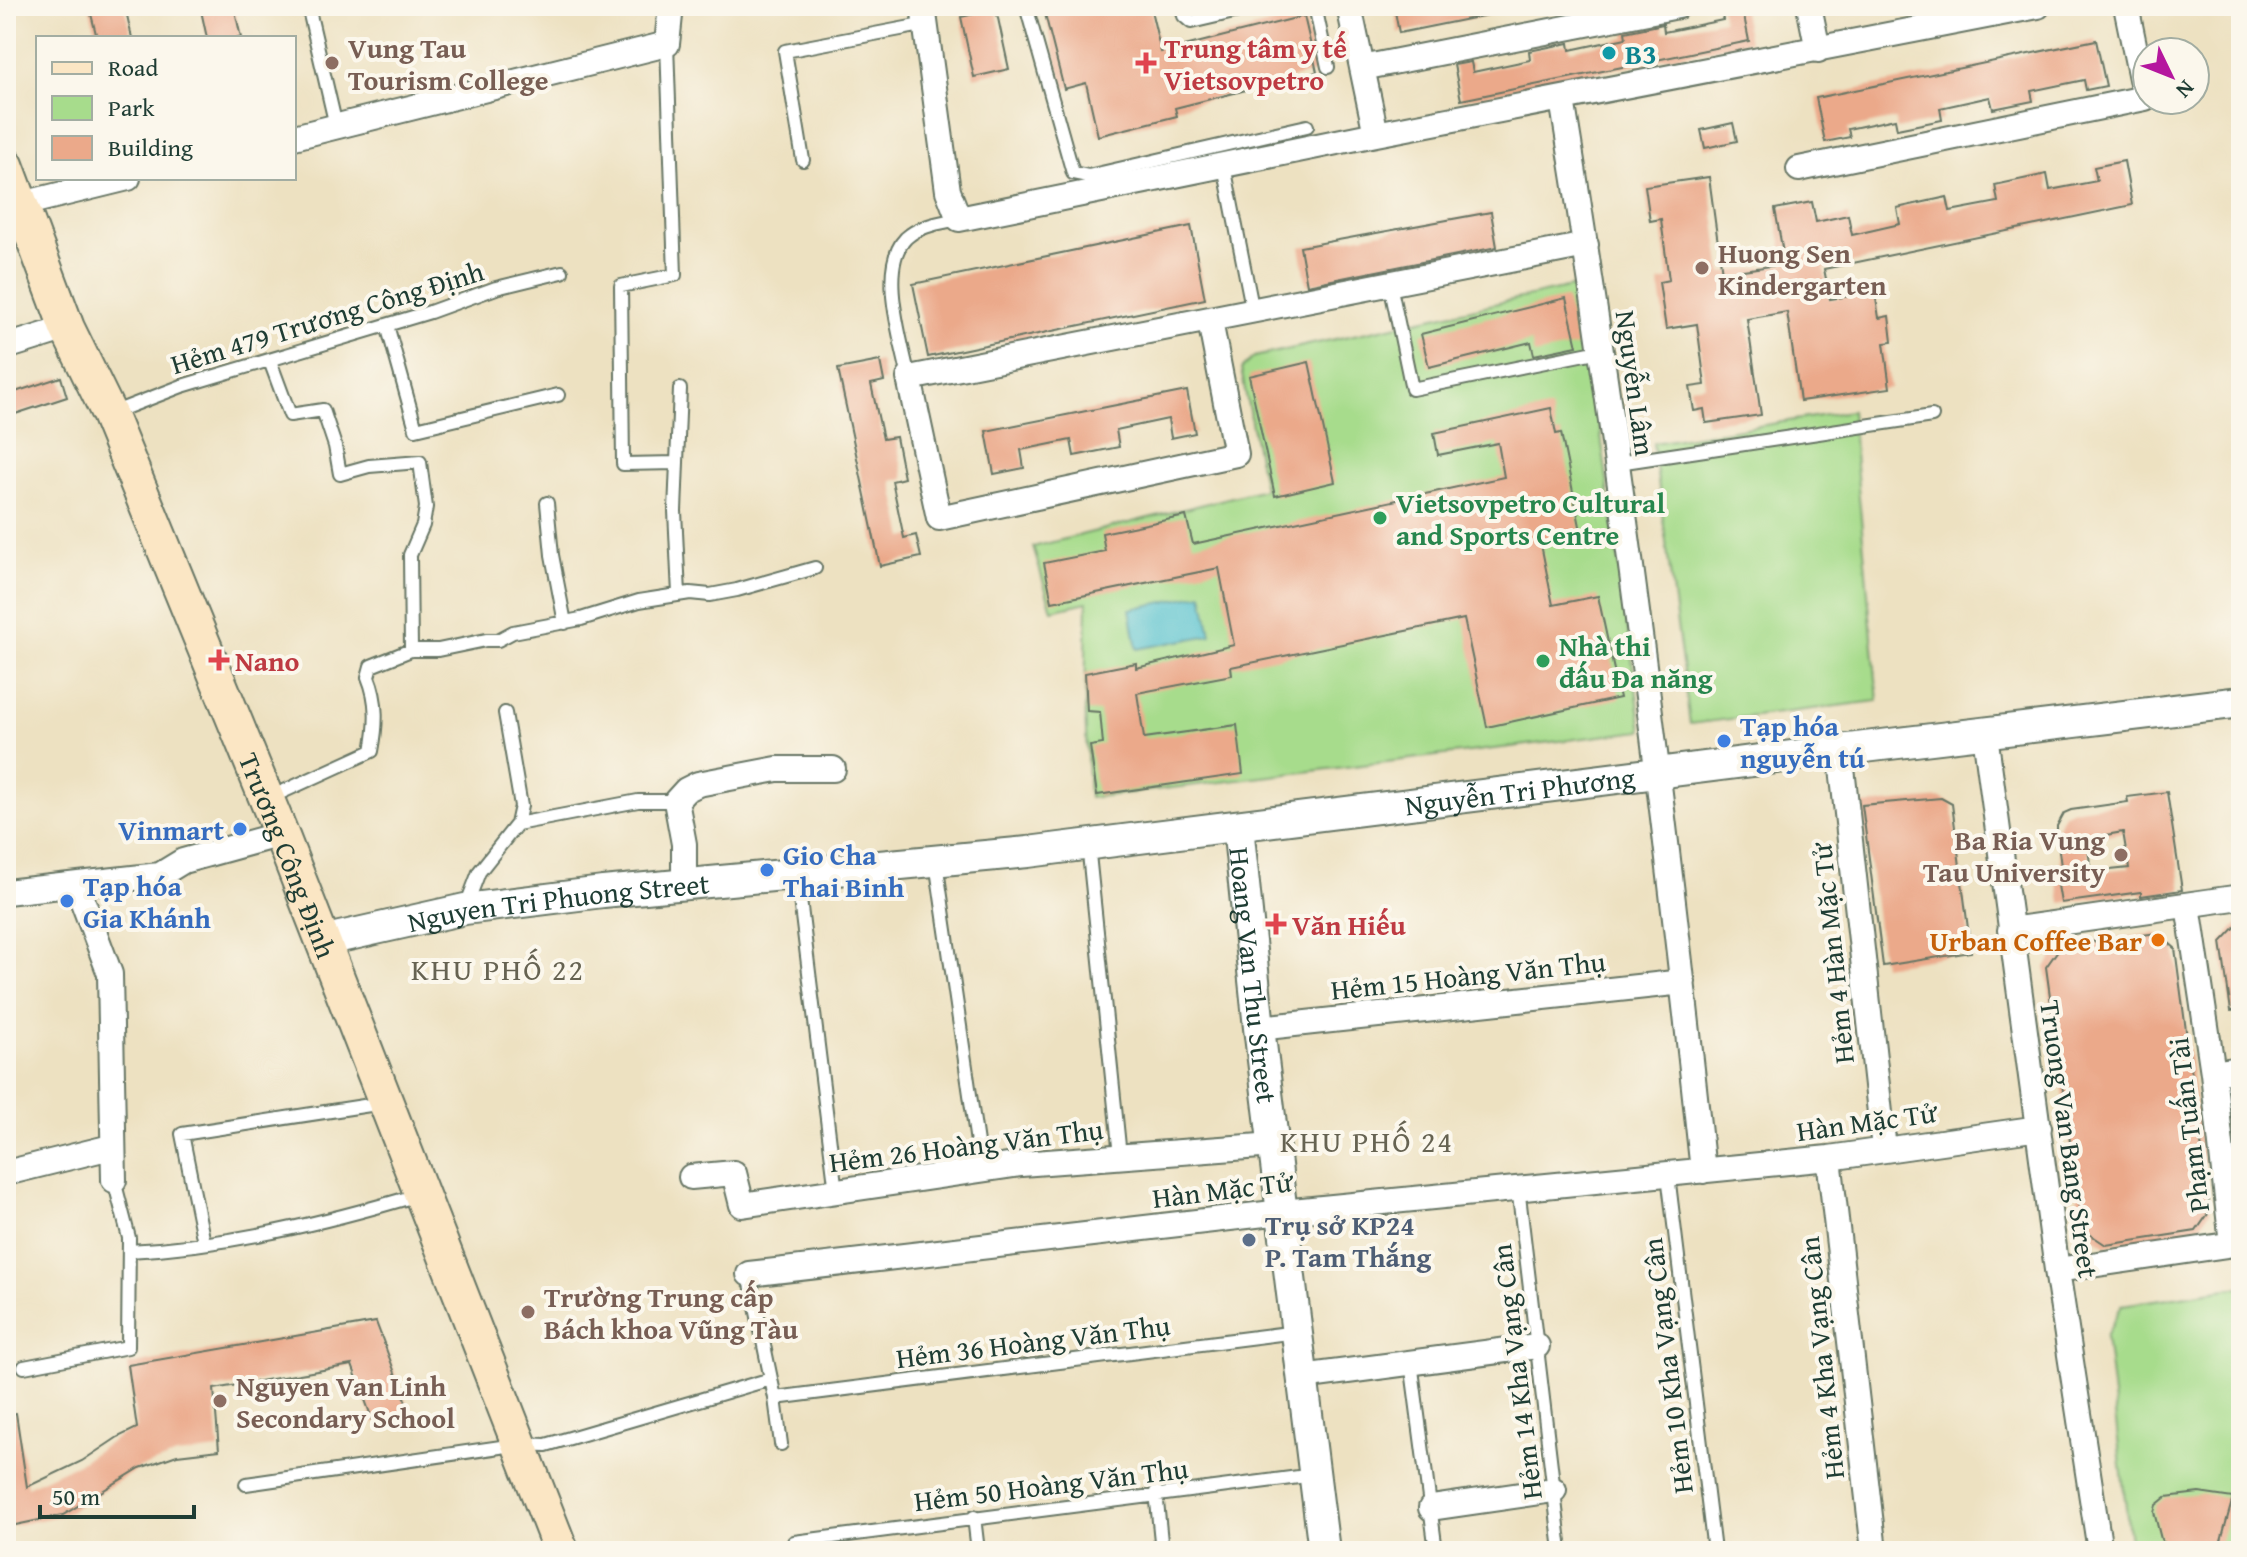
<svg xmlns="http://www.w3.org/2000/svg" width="2247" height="1557" font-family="'Gentium Book Plus',serif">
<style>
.green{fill:#a7dc8c;stroke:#638c60;stroke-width:2}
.water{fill:#56c2cf;stroke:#3a8082;stroke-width:2}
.building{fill:#eba98a;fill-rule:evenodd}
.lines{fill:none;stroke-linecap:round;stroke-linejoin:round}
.service-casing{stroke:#677665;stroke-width:16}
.minor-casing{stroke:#677665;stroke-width:28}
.tertiary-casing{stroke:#677665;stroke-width:34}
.secondary-casing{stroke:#677665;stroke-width:38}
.service{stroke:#fff;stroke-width:12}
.minor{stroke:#fff;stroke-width:24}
.tertiary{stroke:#fff;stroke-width:30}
.secondary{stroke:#fbe6c4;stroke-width:34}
.culture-dot{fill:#0f9aa8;stroke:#fbf7ec;stroke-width:3}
.education-dot{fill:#8d6e63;stroke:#fbf7ec;stroke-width:3}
.health-dot{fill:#e0444e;stroke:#fbf7ec;stroke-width:3}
.leisure-dot{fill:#2e9e5b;stroke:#fbf7ec;stroke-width:3}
.shop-dot{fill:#3f7fe0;stroke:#fbf7ec;stroke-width:3}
.food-dot{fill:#e8710a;stroke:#fbf7ec;stroke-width:3}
.service-dot{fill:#5c6f8a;stroke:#fbf7ec;stroke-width:3}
.labels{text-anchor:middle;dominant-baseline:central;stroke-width:8;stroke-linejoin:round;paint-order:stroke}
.education-label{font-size:28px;font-weight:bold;fill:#785e54;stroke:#fbf7ec;text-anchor:start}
.health-label{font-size:28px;font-weight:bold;fill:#be3a42;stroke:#fbf7ec;text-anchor:start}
.culture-label{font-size:28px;font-weight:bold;fill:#0d838f;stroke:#fbf7ec;text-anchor:start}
.street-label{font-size:28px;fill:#1f3d34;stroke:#fbf7ec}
.leisure-label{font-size:28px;font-weight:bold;fill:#27864d;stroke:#fbf7ec;text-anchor:start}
.shop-label{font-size:28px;font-weight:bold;fill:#366cbe;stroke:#fbf7ec;text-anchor:start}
.food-label{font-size:28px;font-weight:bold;fill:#c56008;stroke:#fbf7ec;text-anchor:end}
.service-label{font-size:28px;font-weight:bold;fill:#4e5e75;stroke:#fbf7ec;text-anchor:start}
.neighbourhood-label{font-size:30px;letter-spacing:2px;fill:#666352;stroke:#fbf7ec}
</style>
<rect width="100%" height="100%" fill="#fbf7ec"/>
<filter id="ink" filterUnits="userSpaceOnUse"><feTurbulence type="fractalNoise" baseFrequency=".0125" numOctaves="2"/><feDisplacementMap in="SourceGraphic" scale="16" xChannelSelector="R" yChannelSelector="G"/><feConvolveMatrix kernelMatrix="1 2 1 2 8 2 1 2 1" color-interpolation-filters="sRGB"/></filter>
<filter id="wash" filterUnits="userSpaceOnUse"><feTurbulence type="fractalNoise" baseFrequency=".006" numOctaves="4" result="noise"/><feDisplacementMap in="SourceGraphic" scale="32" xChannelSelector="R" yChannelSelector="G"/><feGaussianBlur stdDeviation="1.8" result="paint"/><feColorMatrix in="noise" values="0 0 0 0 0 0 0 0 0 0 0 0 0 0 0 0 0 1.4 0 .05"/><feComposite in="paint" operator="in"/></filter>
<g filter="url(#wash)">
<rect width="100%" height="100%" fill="#ede1c1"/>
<path class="green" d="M 1580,285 L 1642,731 L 1089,798 L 1085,710 L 1087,602 L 1052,610 L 1033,547 L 1264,489 L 1241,369 L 1254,357 Z
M 1851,411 L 1878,701 L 1690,724 L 1653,443 Z
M 2241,1287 L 2241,1551 L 2131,1551 L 2106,1336 L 2122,1305 Z"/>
<path class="water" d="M 1203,594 L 1211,635 L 1137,649 L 1130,609 Z"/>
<g id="blocks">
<path class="building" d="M 89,6 L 125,6 L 132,38 L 97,38 Z
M 200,6 L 234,6 L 241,38 L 207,38 Z
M 1043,6 L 1150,6 L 1161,52 L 1304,16 L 1317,72 L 1175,108 L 1177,116 L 1098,136 L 1086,83 L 1064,89 Z
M 1394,6 L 1492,6 L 1493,14 L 1399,33 Z
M 1720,6 L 1742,6 L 1749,41 L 1461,100 L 1454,65 L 1471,62 L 1473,72 L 1530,60 L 1529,51 L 1569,43 L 1570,50 L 1626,38 L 1625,32 L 1663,24 L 1664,32 L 1723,20 Z
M 996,9 L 1009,69 L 974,77 L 961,17 Z
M 2096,40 L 2106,86 L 2086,90 L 2084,80 L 2031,91 L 2033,101 L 1993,109 L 1990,97 L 1940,108 L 1942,120 L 1897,129 L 1895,119 L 1848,129 L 1850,137 L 1825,142 L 1816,98 Z
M 1733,123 L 1737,141 L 1705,148 L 1701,130 Z
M 2124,161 L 2132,205 L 1824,269 L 1830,299 L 1875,292 L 1879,318 L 1889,316 L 1892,342 L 1884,343 L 1890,388 L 1800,401 L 1787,312 L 1747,319 L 1761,415 L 1706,423 L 1704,409 L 1694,411 L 1690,387 L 1705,385 L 1697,324 L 1666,329 L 1659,282 L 1669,280 L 1661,219 L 1650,221 L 1645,186 L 1709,177 L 1722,273 L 1785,264 L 1775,209 L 1812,202 L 1816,222 L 1848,215 L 1852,235 L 1900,224 L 1897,208 L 1947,197 L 1950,211 L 1998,202 L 1995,185 L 2047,174 L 2050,190 L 2097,181 L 2094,167 Z
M 1491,212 L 1497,247 L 1307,285 L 1300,247 Z
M 1191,226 L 1205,299 L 928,357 L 913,284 Z
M 1566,298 L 1577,346 L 1534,355 L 1531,342 L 1429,367 L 1421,334 Z
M 880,361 L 884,381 L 871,384 L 883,439 L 896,437 L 904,478 L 892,481 L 904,538 L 916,535 L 921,557 L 880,566 L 838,369 Z
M 1309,362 L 1335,482 L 1275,496 L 1249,376 Z
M 61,377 L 67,397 L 6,417 L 6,395 Z
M 1187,391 L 1195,433 L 1171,438 L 1168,419 L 1116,430 L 1119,447 L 1074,456 L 1071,440 L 1021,450 L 1024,468 L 994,474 L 986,431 Z
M 1551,408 L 1556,434 L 1561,433 L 1582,536 L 1541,544 L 1553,605 L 1598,596 L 1620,698 L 1487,727 L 1464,619 L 1231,667 L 1232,675 L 1137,693 L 1144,738 L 1237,725 L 1243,774 L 1097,795 L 1090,746 L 1103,744 L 1100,712 L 1087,711 L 1085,673 L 1136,663 L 1136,668 L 1234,645 L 1219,568 L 1052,602 L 1044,563 L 1105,551 L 1102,533 L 1186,516 L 1193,544 L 1504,477 L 1498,443 L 1438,455 L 1434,433 Z
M 2167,792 L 2182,890 L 2141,896 L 2141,892 L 2061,903 L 2056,874 L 2062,874 L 2057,836 L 2057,826 L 2064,813 L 2071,810 L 2128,802 L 2127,797 ZM 2123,832 L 2129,868 L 2091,872 L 2088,848 L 2095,837 Z
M 1941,798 L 1952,804 L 1971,952 L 1883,966 L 1862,805 Z
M 2241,921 L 2241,1010 L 2231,1011 L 2221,942 Z
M 2157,933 L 2175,948 L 2210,1211 L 2196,1231 L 2106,1245 L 2082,1229 L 2046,967 L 2061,946 Z
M 376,1322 L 410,1413 L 374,1424 L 352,1365 L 214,1389 L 219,1450 L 177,1455 L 140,1468 L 63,1515 L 6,1527 L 6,1414 L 16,1413 L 27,1487 L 82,1461 L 118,1437 L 137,1428 L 128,1365 Z
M 2199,1493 L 2233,1498 L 2218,1551 L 2168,1551 L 2161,1539 L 2154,1512 L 2156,1505 L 2166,1497 Z"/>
</g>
</g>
<g filter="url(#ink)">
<use href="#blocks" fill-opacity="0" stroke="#677665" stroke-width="2"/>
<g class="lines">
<g class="service-casing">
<path id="service" d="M 308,6 L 336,126
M 1026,6 L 1073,173 L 1088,176 L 1307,126
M 1182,6 L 1184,16 L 1191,22 L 1260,6
M 1315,6 L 1328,67
M 667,44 L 675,275 L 621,286 L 623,464 L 677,463
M 803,160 L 785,51 L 927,24
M 1224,166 L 1253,312
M 1390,284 L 1412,389 L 1600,351
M 387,325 L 416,429 L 558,395
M 270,361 L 290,415 L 323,410 L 335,446 L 340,474 L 369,466 L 420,462 L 426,507 L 423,525 L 410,555 L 411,650
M 909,378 C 902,342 877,267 906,238 C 920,225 941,223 959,219
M 112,413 L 182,386 L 430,312 L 496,288 L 562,272
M 1618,463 L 1932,416
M 547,503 L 552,555 L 565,623
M 679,594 L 675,511 L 680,389
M 505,713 L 521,806 L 517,824
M 269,798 L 372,751 C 377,725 378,701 368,677 L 371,666 L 411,650 L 438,650 L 486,640 L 498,640 L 513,632 L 581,619 L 639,601 L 690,593 L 710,595 L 737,590 L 815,568
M 1088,844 L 1120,1156
M 936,862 L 981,1170
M 797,875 L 836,1192
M 466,906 L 479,872 L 517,824 L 638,801 L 676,801
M 1668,1175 L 1714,1551
M 1518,1187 L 1561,1551
M 204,1243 L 182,1134 L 383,1103
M 129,1251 C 227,1246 324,1223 418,1195
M 749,1274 L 775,1398 L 781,1444
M 1411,1362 L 1436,1551
M 24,1367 L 128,1347 L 129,1238 L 114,1180
M 775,1398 L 1296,1332
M 246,1484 L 521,1444 L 546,1445 L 771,1379
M 1156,1492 L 1162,1551
M 974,1517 L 978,1551
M 794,1542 L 1314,1475"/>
</g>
<g class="minor-casing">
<path id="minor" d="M 923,6 L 948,191 L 959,219 L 1376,134 L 2038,6
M 1349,6 L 1376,134
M 1809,6 L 1818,50
M 1362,68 L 1678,6
M 1562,99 C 1620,455 1665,812 1703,1171
M 294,137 L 667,44 L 671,6
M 1799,169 L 2145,98 L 2126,6
M 22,204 L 128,178
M 1210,321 L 1236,454 L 939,518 L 909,378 L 1586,245
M 6,347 L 67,328
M 1985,734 L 2057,1270 L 2100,1551
M 1840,750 L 1884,1149
M 77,886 L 110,974 L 114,1180
M 684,886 L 684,844 L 676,801 L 686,790 L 698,784 L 777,769 L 833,769
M 6,892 L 160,875 L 183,861 L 281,834
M 2188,905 L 2213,1073 L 2232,1244
M 2010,930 L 2241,897
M 1259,1028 L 1683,982
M 2213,1073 L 2241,1069
M 1829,1158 L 1874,1551
M 6,1173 L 111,1147
M 691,1177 L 734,1173 L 742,1205 L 1021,1164 L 1274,1145
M 2057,1270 L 2241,1243
M 749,1274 L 1282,1212 L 1829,1158 L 2039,1128
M 1302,1377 L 1537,1346
M 1431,1508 L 1554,1490"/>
</g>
<g class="tertiary-casing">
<g id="tertiary">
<path id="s1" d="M 1238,826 L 1259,1028 L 1324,1551"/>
<path id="s2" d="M 322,941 L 465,909 L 603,892 L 1028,852 L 1840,750 L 2241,702"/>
</g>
</g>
<g class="secondary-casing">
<g id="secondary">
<path id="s3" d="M 6,165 L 67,328 L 109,414 L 281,834 L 561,1551"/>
</g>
</g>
<use href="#service" class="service"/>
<use href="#minor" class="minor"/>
<use href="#tertiary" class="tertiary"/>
<use href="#secondary" class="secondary"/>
</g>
</g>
<circle class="culture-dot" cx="1609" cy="53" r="8"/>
<g class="education-dot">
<circle cx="332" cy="63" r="8"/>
<circle cx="1702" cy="268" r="8"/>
<circle cx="2121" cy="855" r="8"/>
<circle cx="528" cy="1312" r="8"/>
<circle cx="220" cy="1401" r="8"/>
</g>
<g class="health-dot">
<path d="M1142 51h8v8h8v8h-8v8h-8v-8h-8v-8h8z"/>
<path d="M215 648h8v8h8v8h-8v8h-8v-8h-8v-8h8z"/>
<path d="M1272 912h8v8h8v8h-8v8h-8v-8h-8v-8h8z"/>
</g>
<g class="leisure-dot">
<circle cx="1380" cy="518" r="8"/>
<circle cx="1543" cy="661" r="8"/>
</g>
<g class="shop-dot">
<circle cx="1724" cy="741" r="8"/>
<circle cx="240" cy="829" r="8"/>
<circle cx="767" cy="870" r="8"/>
<circle cx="67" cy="901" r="8"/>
</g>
<circle class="food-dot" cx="2158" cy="940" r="8"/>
<circle class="service-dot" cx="1249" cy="1240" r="8"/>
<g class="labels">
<g class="education-label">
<text x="348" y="47">Vung Tau<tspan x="348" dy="32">Tourism College</tspan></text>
<text x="1718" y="252">Huong Sen<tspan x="1718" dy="32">Kindergarten</tspan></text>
<text x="2105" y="839" text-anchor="end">Ba Ria Vung<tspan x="2105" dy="32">Tau University</tspan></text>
<text x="544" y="1296">Trường Trung cấp<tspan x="544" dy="32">Bách khoa Vũng Tàu</tspan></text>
<text x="236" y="1385">Nguyen Van Linh<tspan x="236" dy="32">Secondary School</tspan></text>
</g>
<g class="health-label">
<text x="1164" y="47">Trung tâm y tế<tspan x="1164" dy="32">Vietsovpetro</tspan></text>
<text x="235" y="660">Nano</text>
<text x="1292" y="924">Văn Hiếu</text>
</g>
<g class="culture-label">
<text x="1625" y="53">B3</text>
</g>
<g class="street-label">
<text transform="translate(327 317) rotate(-17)">Hẻm 479 Trương Công Định</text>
<text transform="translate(1636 383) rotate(82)">Nguyễn Lâm</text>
<text stroke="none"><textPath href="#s2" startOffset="1208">Nguyễn Tri Phương</textPath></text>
<text stroke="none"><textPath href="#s3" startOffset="746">Trương Công Định</textPath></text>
<text stroke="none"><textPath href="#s2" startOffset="240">Nguyen Tri Phuong Street</textPath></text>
<text transform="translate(1832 953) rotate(-96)">Hẻm 4 Hàn Mặc Tử</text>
<text stroke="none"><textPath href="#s1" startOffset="150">Hoang Van Thu Street</textPath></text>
<text transform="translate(1468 975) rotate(-6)">Hẻm 15 Hoàng Văn Thụ</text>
<text transform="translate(1867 1121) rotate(-8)">Hàn Mặc Tử</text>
<text transform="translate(2188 1125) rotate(-97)">Phạm Tuấn Tài</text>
<text transform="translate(2070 1139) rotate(82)">Truong Van Bang Street</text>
<text transform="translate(966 1145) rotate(-7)">Hẻm 26 Hoàng Văn Thụ</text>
<text transform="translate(1223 1189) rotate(-7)">Hàn Mặc Tử</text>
<text transform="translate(1033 1341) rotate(-7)">Hẻm 36 Hoàng Văn Thụ</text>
<text transform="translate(1821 1358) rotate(-96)">Hẻm 4 Kha Vạng Cân</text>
<text transform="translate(1667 1366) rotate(-97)">Hẻm 10 Kha Vạng Cân</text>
<text transform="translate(1516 1372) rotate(-97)">Hẻm 14 Kha Vạng Cân</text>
<text transform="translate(1051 1484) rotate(-7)">Hẻm 50 Hoàng Văn Thụ</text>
</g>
<g class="leisure-label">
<text x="1396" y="502">Vietsovpetro Cultural<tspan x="1396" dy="32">and Sports Centre</tspan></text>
<text x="1559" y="645">Nhà thi<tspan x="1559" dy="32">đấu Đa năng</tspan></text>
</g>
<g class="shop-label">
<text x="1740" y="725">Tạp hóa<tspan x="1740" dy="32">nguyễn tú</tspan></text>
<text x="224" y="829" text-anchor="end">Vinmart</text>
<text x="783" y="854">Gio Cha<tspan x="783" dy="32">Thai Binh</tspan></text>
<text x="83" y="885">Tạp hóa<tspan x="83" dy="32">Gia Khánh</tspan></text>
</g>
<g class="food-label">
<text x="2142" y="940">Urban Coffee Bar</text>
</g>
<g class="service-label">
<text x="1265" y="1224">Trụ sở KP24<tspan x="1265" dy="32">P. Tam Thắng</tspan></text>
</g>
<g class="neighbourhood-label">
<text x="498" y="969">KHU PHỐ 22</text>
<text x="1367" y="1141">KHU PHỐ 24</text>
</g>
</g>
<rect width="2247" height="1557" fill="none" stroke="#fbf7ec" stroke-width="32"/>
<rect x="36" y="36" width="260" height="144" fill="#fbf7ec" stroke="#a3ada2" stroke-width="2"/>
<rect x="52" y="62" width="40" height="12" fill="#fbe6c4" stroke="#a3ada2" stroke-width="2"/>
<text x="108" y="76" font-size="24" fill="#1f3d34">Road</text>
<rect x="52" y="96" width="40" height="24" fill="#a7dc8c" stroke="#a3ada2" stroke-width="2"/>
<text x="108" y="116" font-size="24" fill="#1f3d34">Park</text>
<rect x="52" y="136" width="40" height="24" fill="#eba98a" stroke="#a3ada2" stroke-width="2"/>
<text x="108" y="156" font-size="24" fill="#1f3d34">Building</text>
<g transform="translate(2171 76) rotate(133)"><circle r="38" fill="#fbf7ec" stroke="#a3ada2" stroke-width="2"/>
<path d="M0-6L14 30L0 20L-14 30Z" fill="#b5179e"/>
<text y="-12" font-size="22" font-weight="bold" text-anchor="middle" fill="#1f3d34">N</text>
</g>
<path d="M40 1505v12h154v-12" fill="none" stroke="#1f3d34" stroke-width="4"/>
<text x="52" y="1505" font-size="24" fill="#1f3d34" stroke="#fbf7ec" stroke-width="6" paint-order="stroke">50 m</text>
</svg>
